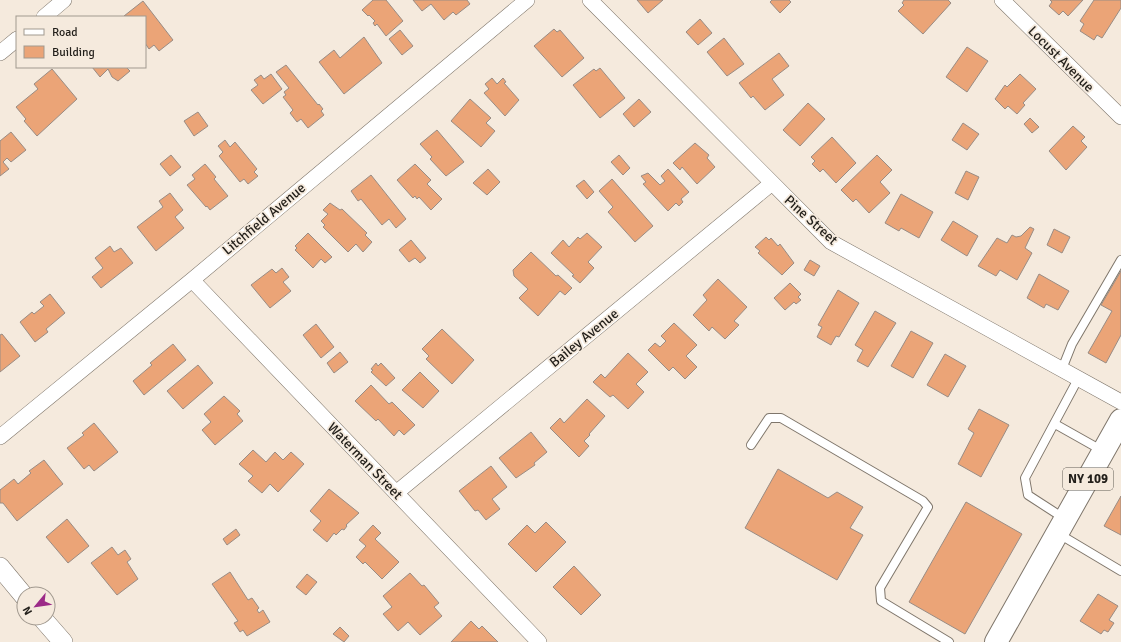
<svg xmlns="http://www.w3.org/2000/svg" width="1121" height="642" font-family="Signika,sans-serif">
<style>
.building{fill:#eba477;stroke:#998c84}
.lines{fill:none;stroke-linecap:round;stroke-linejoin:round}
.service-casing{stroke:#7f766b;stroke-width:10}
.minor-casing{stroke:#7f766b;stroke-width:16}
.tertiary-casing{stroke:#7f766b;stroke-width:20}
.primary-casing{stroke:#7f766b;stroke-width:24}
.service{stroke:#fff;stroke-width:8}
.minor{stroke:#fff;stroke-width:15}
.tertiary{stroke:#fff;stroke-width:19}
.primary{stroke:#fff;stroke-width:22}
.labels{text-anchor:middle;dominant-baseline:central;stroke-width:3.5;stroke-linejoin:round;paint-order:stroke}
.shield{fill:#f5eadd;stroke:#615c54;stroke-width:1}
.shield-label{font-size:13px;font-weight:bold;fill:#221f1a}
.street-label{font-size:14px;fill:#221f1a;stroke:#f5eadd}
</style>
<rect width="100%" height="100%" fill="#f5eadd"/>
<path class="building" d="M 373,0 L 386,0 L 403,21 L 386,36 L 377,24 L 375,26 L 373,23 L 375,21 L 369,15 L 368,16 L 362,10 Z
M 413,0 L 467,0 L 470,4 L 456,15 L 453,12 L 444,20 L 431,4 L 422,11 Z
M 637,0 L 663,0 L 648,13 Z
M 772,0 L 789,0 L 791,2 L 780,13 L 770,2 Z
M 904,0 L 948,0 L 951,3 L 923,34 L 898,11 L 904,5 L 902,3 Z
M 1050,0 L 1083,0 L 1068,16 L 1063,11 L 1059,15 L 1049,6 L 1052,2 Z
M 1094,0 L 1121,0 L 1121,8 L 1102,38 L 1097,35 L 1094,40 L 1080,31 L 1084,24 L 1080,21 Z
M 143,1 L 173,40 L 159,51 L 154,45 L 149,49 L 145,43 L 145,17 L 124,16 Z
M 700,19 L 712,33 L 698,45 L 686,32 Z
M 554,29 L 557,32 L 560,30 L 584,58 L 562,77 L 534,46 Z
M 400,30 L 413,46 L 402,55 L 389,39 Z
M 364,37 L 382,63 L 344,94 L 319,62 L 334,50 L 340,58 Z
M 724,38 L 744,64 L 727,76 L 707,52 Z
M 967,47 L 988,61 L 967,92 L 946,77 Z
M 779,53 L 789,66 L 772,79 L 784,95 L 765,110 L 753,96 L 751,98 L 739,83 Z
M 286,65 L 318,105 L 319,104 L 323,109 L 321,111 L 324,115 L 308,128 L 301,119 L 297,122 L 290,113 L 293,110 L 283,97 L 286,95 L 284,92 L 289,88 L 276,72 Z
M 92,67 L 126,67 L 130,71 L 118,81 L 112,77 L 108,69 L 100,77 Z
M 600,68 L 625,98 L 600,118 L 573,85 L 594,69 L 596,71 Z
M 52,69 L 77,99 L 37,136 L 24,121 L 26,119 L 16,107 L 38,89 L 34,84 Z
M 271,74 L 282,89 L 263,104 L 251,90 L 258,85 L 254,80 L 261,75 L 264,79 Z
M 1020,74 L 1036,89 L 1023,103 L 1025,105 L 1017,114 L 1008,106 L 1005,109 L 995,99 L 1005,85 L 1007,87 Z
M 492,78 L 497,84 L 503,78 L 506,82 L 504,83 L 519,100 L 505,116 L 484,93 L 489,89 L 485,84 Z
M 470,99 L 491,118 L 486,123 L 495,131 L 481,147 L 451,121 Z
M 639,99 L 651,112 L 634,127 L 623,114 Z
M 808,103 L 825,119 L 800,146 L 783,130 Z
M 198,112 L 208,126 L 194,136 L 184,121 Z
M 1030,118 L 1039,127 L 1032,133 L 1024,124 Z
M 963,123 L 979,134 L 967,150 L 952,140 Z
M 1073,126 L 1085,137 L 1081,141 L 1087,147 L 1066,170 L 1049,151 Z
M 437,130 L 464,162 L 446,176 L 430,159 L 432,157 L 420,144 Z
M 11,132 L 26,150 L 11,162 L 7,158 L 3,162 L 9,169 L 0,176 L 0,141 Z
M 832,137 L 856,163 L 836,183 L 823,169 L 820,172 L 812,164 L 815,161 L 811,157 Z
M 225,140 L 230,147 L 235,142 L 257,169 L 254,172 L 258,176 L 248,184 L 244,179 L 240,182 L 219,156 L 223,152 L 218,146 Z
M 695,143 L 709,155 L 707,158 L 715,167 L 697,184 L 682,167 L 680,170 L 673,163 Z
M 171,155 L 181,167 L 170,176 L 160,164 Z
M 619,155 L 630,168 L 623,175 L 611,162 Z
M 877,155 L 892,170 L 880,182 L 890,193 L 869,213 L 856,199 L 853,202 L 841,190 Z
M 205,164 L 216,177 L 214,179 L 228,196 L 210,210 L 207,206 L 206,207 L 187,185 L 195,179 L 192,175 Z
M 415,164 L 431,180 L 427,184 L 442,199 L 431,210 L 419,197 L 417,199 L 415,196 L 413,198 L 397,180 Z
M 488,169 L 500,182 L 487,195 L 473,183 Z
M 668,169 L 689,192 L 681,199 L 683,202 L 679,206 L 676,203 L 668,211 L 643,184 L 646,182 L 641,176 L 648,173 L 660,185 L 665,181 L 661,176 Z
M 966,171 L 979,177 L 968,200 L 955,193 Z
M 371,175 L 406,219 L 396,228 L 389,219 L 382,225 L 361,199 L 358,201 L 351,191 Z
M 612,179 L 653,226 L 635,242 L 608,212 L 613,207 L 599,191 Z
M 584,180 L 594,192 L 587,199 L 576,186 Z
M 170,193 L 183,210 L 175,217 L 184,228 L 156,251 L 137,227 L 163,207 L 159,201 Z
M 901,194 L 933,212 L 919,238 L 901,228 L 899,231 L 885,223 Z
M 330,203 L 340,210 L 342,209 L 367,233 L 365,235 L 372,242 L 363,252 L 356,244 L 348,252 L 323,227 L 325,225 L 321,221 L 328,214 L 323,210 Z
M 953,221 L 978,236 L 967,256 L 941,240 Z
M 1030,227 L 1034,229 L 1025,248 L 1032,253 L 1017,280 L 1000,270 L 996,276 L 978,266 L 997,238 L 1007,243 L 1012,235 L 1016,237 L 1021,236 Z
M 1054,229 L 1070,237 L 1062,253 L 1047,245 Z
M 308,233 L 332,257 L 325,263 L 321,259 L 313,268 L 295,250 L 297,248 L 295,246 Z
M 587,233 L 602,247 L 588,262 L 594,268 L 580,283 L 572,276 L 574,275 L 551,253 L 563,240 L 569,247 L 578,237 L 580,239 Z
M 766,237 L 769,240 L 771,238 L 778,246 L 780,244 L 794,263 L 782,275 L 758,253 L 760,251 L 755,247 Z
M 411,240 L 426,258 L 420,263 L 415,258 L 409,262 L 399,250 Z
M 110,246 L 114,252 L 121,248 L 133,263 L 101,288 L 92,277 L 103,268 L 95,258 Z
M 531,252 L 556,276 L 558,275 L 572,288 L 565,295 L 560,291 L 538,316 L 519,298 L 528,289 L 514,276 L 513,270 Z
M 810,260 L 820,266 L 814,276 L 804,270 Z
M 282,268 L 289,277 L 283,282 L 291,291 L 270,308 L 251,285 L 272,269 L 276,273 Z
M 1121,271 L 1121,335 L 1106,363 L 1088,353 L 1112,311 L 1101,305 Z
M 1039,274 L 1069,291 L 1058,310 L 1046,304 L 1044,308 L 1027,298 Z
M 718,279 L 747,307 L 734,321 L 739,325 L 725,339 L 712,327 L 709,331 L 693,315 L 707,300 L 703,295 Z
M 790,283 L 801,294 L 798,297 L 801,300 L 796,304 L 794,302 L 785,310 L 774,298 Z
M 838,290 L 859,303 L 839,337 L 836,336 L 831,345 L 817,337 L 822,327 L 818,325 Z
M 50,294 L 65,313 L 46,329 L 48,332 L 35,342 L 20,322 L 32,312 L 34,314 L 44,306 L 40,302 Z
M 875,311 L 896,323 L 868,367 L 857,361 L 863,350 L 855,345 Z
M 674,323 L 697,345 L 686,356 L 697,367 L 685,379 L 673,367 L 669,371 L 648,350 L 655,343 L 660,347 L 666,341 L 661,336 Z
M 316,324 L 334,347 L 321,358 L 303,335 Z
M 442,329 L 474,360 L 452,384 L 426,359 L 429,356 L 422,349 Z
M 911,331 L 933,343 L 913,378 L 891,366 Z
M 2,334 L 20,356 L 0,372 L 0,335 Z
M 173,344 L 186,360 L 144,395 L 133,381 L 152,365 L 150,363 Z
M 340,352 L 348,362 L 334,373 L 327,363 Z
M 628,353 L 648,372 L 636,384 L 644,392 L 628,409 L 613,395 L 610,397 L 593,382 L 601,374 L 605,378 Z
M 945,354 L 966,366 L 948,397 L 927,385 Z
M 376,363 L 378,366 L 381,363 L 395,378 L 386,386 L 371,372 L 373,370 L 371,369 Z
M 198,365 L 213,383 L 183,409 L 167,391 Z
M 420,372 L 439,391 L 423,408 L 402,390 Z
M 371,385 L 389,404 L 392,402 L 415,425 L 404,435 L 399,430 L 394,436 L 378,419 L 376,421 L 355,401 Z
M 224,396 L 240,411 L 237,414 L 243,421 L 215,445 L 202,430 L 211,422 L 204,414 Z
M 587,399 L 605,416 L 589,434 L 590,435 L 584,441 L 589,446 L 579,457 L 550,428 L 560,418 L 564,423 Z
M 979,409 L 1009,425 L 981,477 L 958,464 L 974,433 L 968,429 Z
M 94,423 L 118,452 L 94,471 L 89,465 L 84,469 L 67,448 L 84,435 L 82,433 Z
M 531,432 L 547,452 L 534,463 L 535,465 L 516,478 L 499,458 Z
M 253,450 L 266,462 L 275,452 L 283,460 L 291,452 L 304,464 L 278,492 L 270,484 L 262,493 L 248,481 L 253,476 L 239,464 Z
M 44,460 L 63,484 L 17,521 L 3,503 L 0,503 L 0,490 L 14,479 L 18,484 L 31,473 L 29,471 Z
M 491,466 L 507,487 L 492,499 L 500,509 L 486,520 L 478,510 L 475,511 L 459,491 Z
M 778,469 L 828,498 L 837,492 L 863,507 L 850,528 L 863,535 L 837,580 L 745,528 Z
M 329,489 L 359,513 L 346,525 L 347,526 L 344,530 L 342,529 L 336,535 L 334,533 L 327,542 L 313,530 L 321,521 L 310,511 Z
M 1121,496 L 1121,535 L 1104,526 Z
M 966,502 L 1022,534 L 965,634 L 909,602 Z
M 67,519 L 89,546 L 68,563 L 46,537 Z
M 546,522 L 566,542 L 536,572 L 508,544 L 527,525 L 535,533 Z
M 373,525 L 381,533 L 375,539 L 399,562 L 382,579 L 365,562 L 363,564 L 356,557 L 366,546 L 359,540 Z
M 236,529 L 240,535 L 227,545 L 223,539 Z
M 112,547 L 118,555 L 125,550 L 131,559 L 127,562 L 138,579 L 117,595 L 91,563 Z
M 574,566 L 601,595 L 581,615 L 553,587 Z
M 230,572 L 248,600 L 252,598 L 259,608 L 257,610 L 259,613 L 263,610 L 270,622 L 247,636 L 243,630 L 240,632 L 234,623 L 238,621 L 212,584 Z
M 410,573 L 422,586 L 424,585 L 439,603 L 434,607 L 442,616 L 420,635 L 408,622 L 398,631 L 383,614 L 392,607 L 383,596 Z
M 307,574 L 317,582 L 306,595 L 296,587 Z
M 1098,594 L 1118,606 L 1109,620 L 1114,623 L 1108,632 L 1104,630 L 1101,634 L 1080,621 Z
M 471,621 L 479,629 L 482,626 L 498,642 L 451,642 Z
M 340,627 L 349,636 L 344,642 L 333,634 Z"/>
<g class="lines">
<g class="service-casing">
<path id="service" d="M 1062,369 L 1072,344 L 1121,260
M 1055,424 L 1103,451
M 751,445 L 769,418 L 781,418 L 923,501 L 928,507 L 880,588 L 881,601 L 949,642
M 1065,519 L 1028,495 L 1025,478 L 1078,379
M 1059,534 L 1121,571"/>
</g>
<g class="minor-casing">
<path id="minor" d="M 590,0 L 831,242 L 1121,402
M 1002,0 L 1121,117
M 44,17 L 64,0
M 0,53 L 17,39
M 192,280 L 539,642
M 0,437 L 192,280 L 527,0
M 396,493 L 772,183"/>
</g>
<g class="tertiary-casing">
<path id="tertiary" d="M 0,567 L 24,596
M 42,618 L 63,642"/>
</g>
<g class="primary-casing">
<path id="primary" d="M 996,642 L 1121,420"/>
</g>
<use href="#service" class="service"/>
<use href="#minor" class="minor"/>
<use href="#tertiary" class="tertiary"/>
<use href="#primary" class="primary"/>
</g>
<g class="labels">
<rect class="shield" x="1063" y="468" width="50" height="22" rx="3"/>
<g class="shield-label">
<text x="1088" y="479">NY 109</text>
</g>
<g class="street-label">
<text transform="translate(1061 59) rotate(45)">Locust Avenue</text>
<text transform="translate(264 219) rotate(-40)">Litchfield Avenue</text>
<text transform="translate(811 220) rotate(42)">Pine Street</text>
<text transform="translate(584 338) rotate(-39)">Bailey Avenue</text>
<text transform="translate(365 461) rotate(46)">Waterman Street</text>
</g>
</g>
<rect x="16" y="16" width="130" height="52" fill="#f5eadd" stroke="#a1998f"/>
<rect x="24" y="29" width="20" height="6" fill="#ffffff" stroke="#a1998f"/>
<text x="52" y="36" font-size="12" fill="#221f1a">Road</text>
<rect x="24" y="46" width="20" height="12" fill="#eba477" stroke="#a1998f"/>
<text x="52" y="56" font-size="12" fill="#221f1a">Building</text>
<g transform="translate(36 606) rotate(241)"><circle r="19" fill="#f5eadd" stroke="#a1998f"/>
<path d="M0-3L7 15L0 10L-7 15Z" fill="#9c2b88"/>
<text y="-6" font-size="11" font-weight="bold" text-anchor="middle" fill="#221f1a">N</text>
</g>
</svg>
